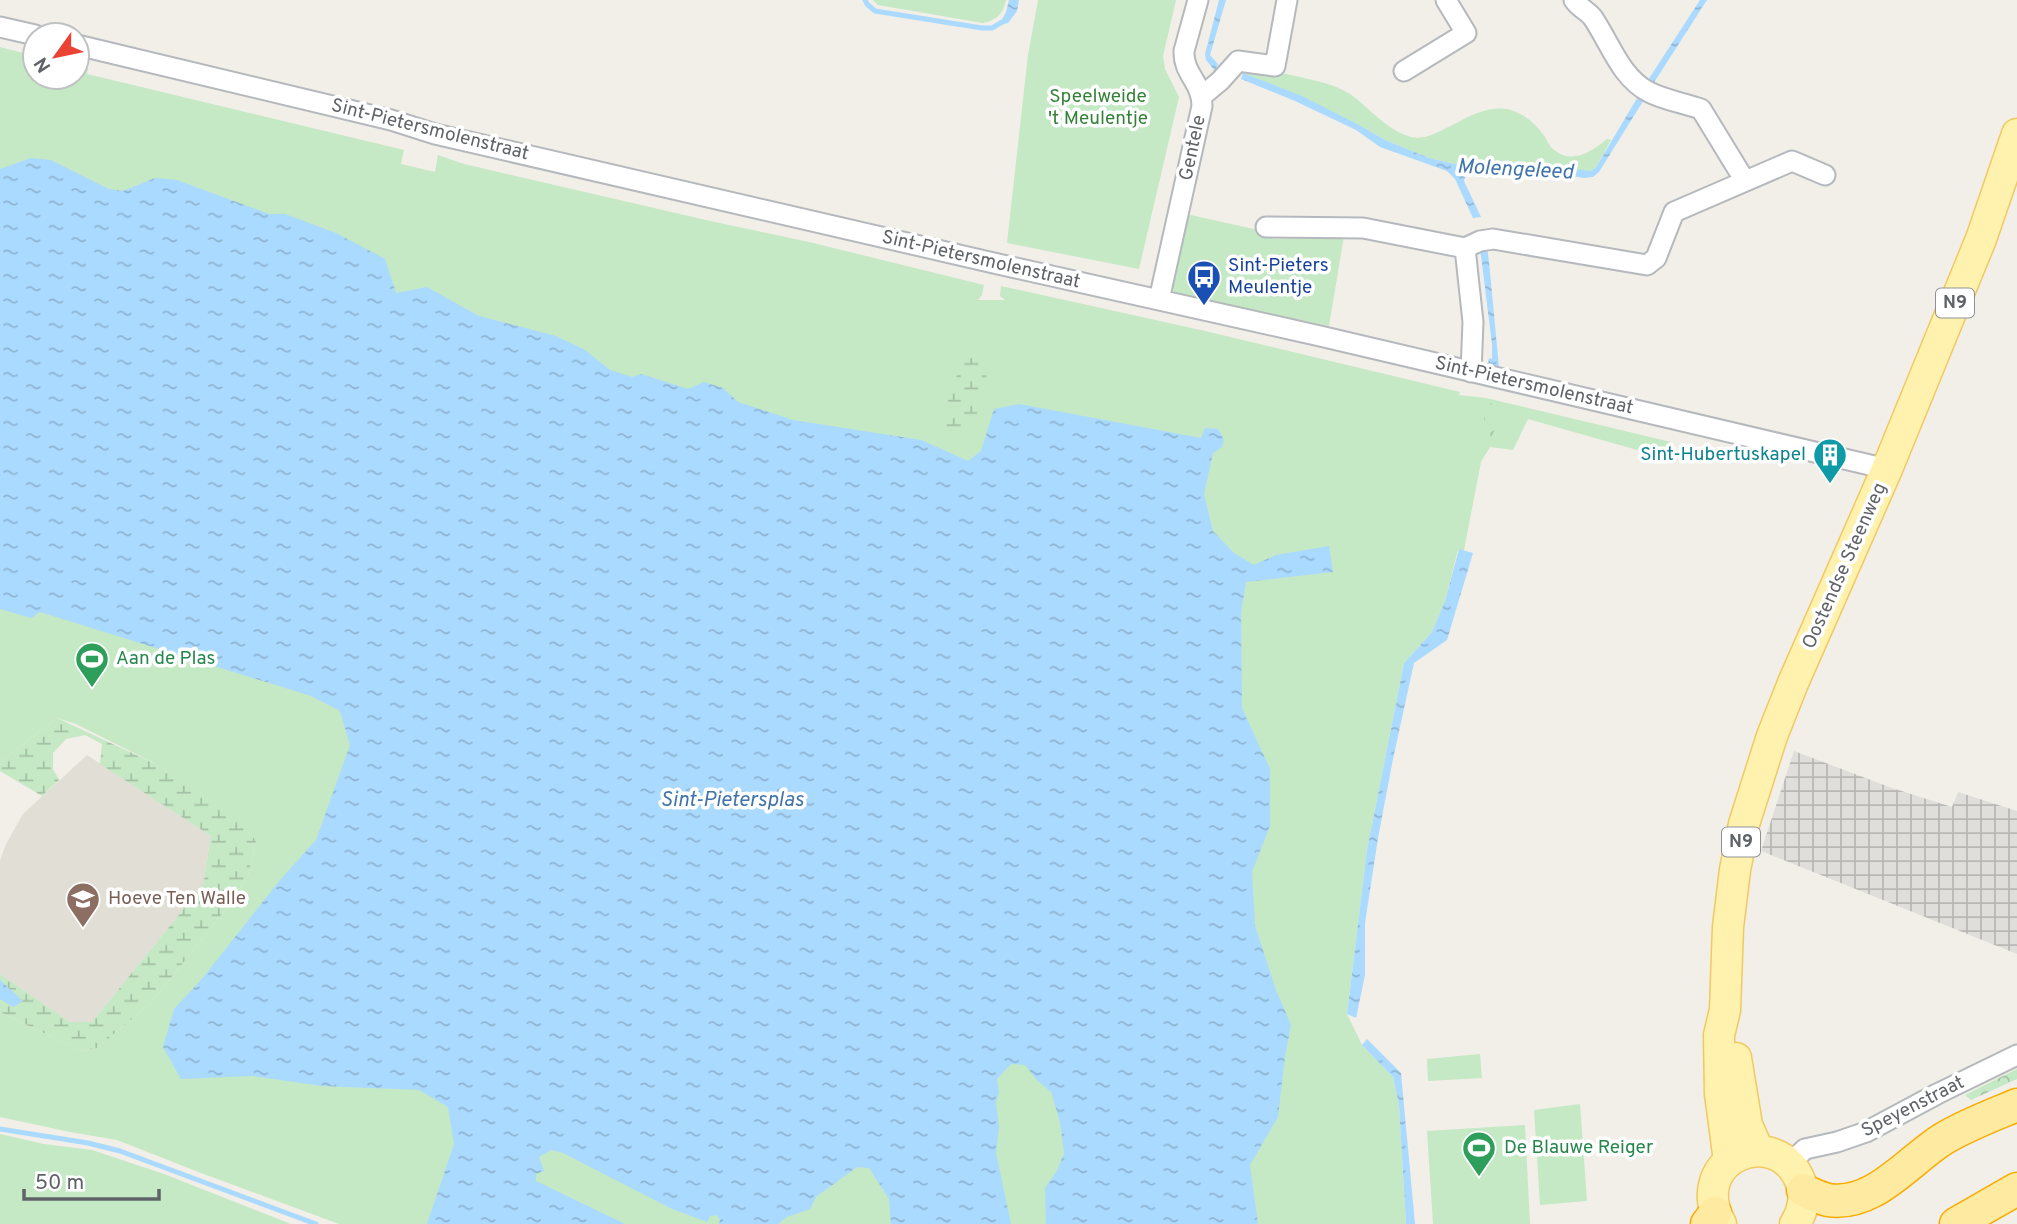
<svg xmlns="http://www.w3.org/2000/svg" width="2017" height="1224" font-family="Overpass,sans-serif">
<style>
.industrial{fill:url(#industrial-grid)}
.education{fill:#e1ded6}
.green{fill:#c5e8c5}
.forest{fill:url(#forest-crowns)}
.wetland{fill:url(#wetland-marsh)}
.water{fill:url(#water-ripples)}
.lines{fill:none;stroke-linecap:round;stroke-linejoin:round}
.stream{stroke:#aadaff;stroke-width:5}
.minor-casing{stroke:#b5b8bc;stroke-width:23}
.primary-casing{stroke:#f2c960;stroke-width:33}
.trunk-casing{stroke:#f9ab00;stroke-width:35}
.minor{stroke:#fff;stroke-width:19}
.primary{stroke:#fff2af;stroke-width:30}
.trunk{stroke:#feeaa1;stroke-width:32}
.labels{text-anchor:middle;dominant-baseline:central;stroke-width:7;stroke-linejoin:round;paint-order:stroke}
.shield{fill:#fff;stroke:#8f9295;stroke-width:2}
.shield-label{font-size:18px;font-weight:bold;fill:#5f6368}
.park-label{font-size:19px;fill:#348238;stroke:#fff}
.street-label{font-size:19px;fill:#5f6368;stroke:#fff}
.transit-label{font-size:19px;fill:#164399;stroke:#fff;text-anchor:start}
.culture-label{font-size:19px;fill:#0d838f;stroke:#fff;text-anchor:end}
.leisure-label{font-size:19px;fill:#27864d;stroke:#fff;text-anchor:start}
.education-label{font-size:19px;fill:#785e54;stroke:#fff;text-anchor:start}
.water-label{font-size:21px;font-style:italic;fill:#4174aa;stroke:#fff}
</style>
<defs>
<pattern id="industrial-grid" width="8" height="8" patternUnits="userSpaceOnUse" patternTransform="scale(1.75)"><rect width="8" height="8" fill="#e0deda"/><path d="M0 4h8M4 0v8" fill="none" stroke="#b9b8b5"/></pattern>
<pattern id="forest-crowns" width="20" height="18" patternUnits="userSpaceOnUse" patternTransform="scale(1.75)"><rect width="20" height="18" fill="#c5e8c5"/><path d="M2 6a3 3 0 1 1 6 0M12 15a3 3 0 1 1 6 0" fill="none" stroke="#a3c0a4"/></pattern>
<pattern id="wetland-marsh" width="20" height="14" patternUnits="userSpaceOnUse" patternTransform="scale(1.75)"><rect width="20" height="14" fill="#c5e8c5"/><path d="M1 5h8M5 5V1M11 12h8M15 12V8" fill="none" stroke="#a3c0a4"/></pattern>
<pattern id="water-ripples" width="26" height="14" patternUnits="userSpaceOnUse" patternTransform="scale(1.75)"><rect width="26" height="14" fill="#aadaff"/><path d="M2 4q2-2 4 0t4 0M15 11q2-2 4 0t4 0" fill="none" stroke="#8eb4d2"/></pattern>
</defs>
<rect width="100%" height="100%" fill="#f1efe8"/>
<path class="industrial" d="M 1794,751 L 1892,788 L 1952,807 L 1958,792 L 2017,811 L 2017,954 L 1761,851 Z"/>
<path class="education" d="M 87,755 L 211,836 L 203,885 L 92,1022 L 70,1022 L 0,974 L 0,861 L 6,844 L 23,814 Z"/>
<path class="green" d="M 873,0 L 1006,0 C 1003,14 997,20 983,23 L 878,5 Z
M 1038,0 L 1176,0 L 1163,56 L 1165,69 L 1179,97 L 1139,269 L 1007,243 L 1028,55 Z
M 0,47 L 35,56 L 35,77 L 77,77 L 77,65 L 88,68 L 87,74 L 404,150 L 401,164 L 435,172 L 438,155 L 464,164 L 706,220 L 809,242 L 984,285 L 982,295 L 978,300 L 1005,300 L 1000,296 L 1001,286 L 1205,331 L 1460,392 L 1459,395 L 1486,398 L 1671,442 L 1669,459 L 1528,419 L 1513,450 L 1490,447 L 1481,462 L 1464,550 L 1458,550 L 1445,601 L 1432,632 L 1404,663 L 1367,850 L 1347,1014 L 1362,1045 L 1393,1077 L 1399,1105 L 1406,1224 L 339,1224 L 201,1173 L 117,1140 L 70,1132 L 0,1117 L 0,1012 L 81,1051 L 97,1048 L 150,1004 L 226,909 L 248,876 L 256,841 L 234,814 L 158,765 L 76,724 L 57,718 L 0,762 Z
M 1244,70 L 1264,75 L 1273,71 C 1296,77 1330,81 1350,94 C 1370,108 1386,130 1411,137 C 1436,144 1472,103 1507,109 C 1524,113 1535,123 1545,137 C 1547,141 1550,147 1554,150 C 1573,165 1592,151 1607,139 L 1611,140 L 1596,167 L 1591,171 L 1455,164 L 1429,158 L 1385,140 L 1361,126 L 1243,73 Z
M 1186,214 L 1267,232 L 1273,239 L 1318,238 L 1323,233 L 1344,236 L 1329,326 L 1174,294 L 1172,283 Z
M 1480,1054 L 1482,1078 L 1428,1081 L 1427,1059 Z
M 1580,1104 L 1587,1201 L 1540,1205 L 1534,1110 Z
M 1525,1125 L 1530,1224 L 1433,1224 L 1427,1131 Z
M 0,1134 L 44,1144 L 92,1150 L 164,1174 L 291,1224 L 0,1224 Z"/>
<path class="forest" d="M 1484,403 L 1496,404 L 1493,438 L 1491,438 L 1490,443 L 1485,442 L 1484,437 Z
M 2017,1069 L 2017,1079 L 1971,1100 L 1965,1095 Z"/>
<path class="wetland" d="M 971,358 C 977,361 985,365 986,373 C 989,390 975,417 969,433 L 956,436 L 945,429 L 947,404 L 960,366 Z
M 57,718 L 158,765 L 235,814 L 256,841 L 248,876 L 226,909 L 150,1004 L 97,1048 L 81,1051 L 0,1012 L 0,974 L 70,1022 L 92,1022 L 203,885 L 211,836 L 100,764 L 102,744 L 85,735 L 66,739 L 53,753 L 53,769 L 59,780 L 42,796 L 0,771 L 0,762 Z"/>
<path class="water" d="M 1009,0 L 1019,0 L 1017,11 L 1008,23 L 999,25 L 1006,12 Z
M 1219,0 L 1226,0 L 1210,55 L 1218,64 L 1215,71 L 1206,60 L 1205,54 Z
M 1700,0 L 1707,0 L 1653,84 L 1648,80 Z
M 1243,73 L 1302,96 L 1361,126 L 1385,140 L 1429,158 L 1455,164 L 1556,167 L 1591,171 L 1596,167 L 1639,95 L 1645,98 L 1599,172 L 1593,177 L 1584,178 L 1552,173 L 1469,174 L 1465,177 L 1464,181 L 1481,217 L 1473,218 L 1455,179 L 1447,171 L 1380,147 L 1356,130 L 1295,101 L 1241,79 Z
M 31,158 L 51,160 L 109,189 L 123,191 L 155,178 L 177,180 L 269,214 L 285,214 L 336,233 L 385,259 L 396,293 L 427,287 L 479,316 L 556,336 L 585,350 L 610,370 L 632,377 L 641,374 L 688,389 L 704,382 L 723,388 L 738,402 L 793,420 L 921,440 L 968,461 L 981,451 L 994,409 L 1019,404 L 1201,438 L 1205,428 L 1218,429 L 1224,440 L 1222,447 L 1213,453 L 1204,494 L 1213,531 L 1234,553 L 1254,565 L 1276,555 L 1329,546 L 1333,572 L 1246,582 L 1241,612 L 1242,708 L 1270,769 L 1270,826 L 1252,872 L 1255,926 L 1276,990 L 1291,1025 L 1285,1056 L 1278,1117 L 1250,1165 L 1258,1224 L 1046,1224 L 1045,1188 L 1057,1171 L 1064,1153 L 1060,1122 L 1051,1092 L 1036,1079 L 1025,1065 L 1011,1064 L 997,1079 L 999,1092 L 996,1102 L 999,1127 L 996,1153 L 1011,1224 L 891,1224 L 889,1199 L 869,1168 L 857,1167 L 816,1197 L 810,1209 L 787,1217 L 778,1224 L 719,1224 L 720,1220 L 717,1215 L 710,1216 L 707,1222 L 670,1208 L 563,1153 L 551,1150 L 539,1157 L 544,1171 L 536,1174 L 536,1181 L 625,1224 L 427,1224 L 454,1144 L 448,1107 L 419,1090 L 322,1086 L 252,1076 L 181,1079 L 163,1047 L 174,1009 L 201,980 L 280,880 L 316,840 L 350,745 L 340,711 L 311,696 L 40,612 L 31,618 L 0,609 L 0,169 Z
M 1487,246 L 1489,262 L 1499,367 L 1488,364 L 1489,358 L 1492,359 L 1492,344 L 1480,248 Z
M 1459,549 L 1473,553 L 1447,640 L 1414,663 L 1393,759 L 1378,838 L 1365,923 L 1365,975 L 1356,1018 L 1347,1014 L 1367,850 L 1404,663 L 1432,632 L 1445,601 Z
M 0,980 L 23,1001 L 13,1007 L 0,999 Z
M 1367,1039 L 1401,1073 L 1415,1224 L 1406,1224 L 1399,1105 L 1393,1077 L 1362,1045 Z"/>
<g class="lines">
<path class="stream" d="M 865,0 L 867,4 L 875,11 L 982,28 L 992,28 L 1004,21
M 0,1129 L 88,1143 L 120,1151 L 316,1224"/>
<g class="minor-casing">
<path id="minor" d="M 1574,0 C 1579,8 1588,11 1593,18 C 1610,43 1621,78 1649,92 C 1664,100 1684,103 1701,109 L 1745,181
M 0,27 L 35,35
M 77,45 L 391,120 L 435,134 L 998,264 L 1320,336 L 1887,469
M 1404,71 L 1466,33 L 1446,0
M 1202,96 L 1220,81 L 1238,61 L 1275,66 L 1287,0
M 1266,227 L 1363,228 L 1465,248
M 1159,300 L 1202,106 C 1202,82 1183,74 1184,51 L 1198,0
M 1471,372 L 1473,322 L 1465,248 L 1480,241 L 1493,239 L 1647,265 L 1656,258 L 1674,212 L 1792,161 L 1825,175
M 1789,1164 L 1805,1149 L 1837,1142 L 1866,1132 L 1937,1094 L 2017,1055"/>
</g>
<g class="primary-casing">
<path id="primary" d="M 1736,1058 L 1747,1125 L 1758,1150
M 1729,1161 L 1720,1094 L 1719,1035 L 1725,1010 L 1728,927 L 1735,870 L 1744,824 L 1772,736 L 1793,683 L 1887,469 L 1981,239 L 2017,134
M 1721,1224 C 1685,1158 1778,1121 1801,1183 C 1806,1196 1803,1212 1795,1224"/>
</g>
<g class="trunk-casing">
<path id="trunk" d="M 1803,1190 C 1811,1194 1820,1198 1828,1200 C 1874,1207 1908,1161 1943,1139 C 1966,1125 1993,1115 2017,1105
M 1707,1224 L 1715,1213
M 1956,1224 L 2017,1189"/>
</g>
<use href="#minor" class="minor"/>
<use href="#primary" class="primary"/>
<use href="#trunk" class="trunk"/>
</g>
<defs>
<g id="bus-pin" transform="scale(1.75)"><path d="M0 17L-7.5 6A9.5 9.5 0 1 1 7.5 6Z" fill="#1a4fb4" stroke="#fff"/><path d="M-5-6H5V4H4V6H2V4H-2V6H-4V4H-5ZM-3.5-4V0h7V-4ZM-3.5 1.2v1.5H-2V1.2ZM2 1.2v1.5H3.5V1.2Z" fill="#fff"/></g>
<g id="building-pin" transform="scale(1.75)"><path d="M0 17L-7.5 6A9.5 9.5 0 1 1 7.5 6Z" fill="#0f9aa8" stroke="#fff"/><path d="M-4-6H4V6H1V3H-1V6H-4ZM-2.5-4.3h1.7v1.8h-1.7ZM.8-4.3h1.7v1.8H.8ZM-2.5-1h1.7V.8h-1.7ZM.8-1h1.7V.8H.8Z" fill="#fff"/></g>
<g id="stadium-pin" transform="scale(1.75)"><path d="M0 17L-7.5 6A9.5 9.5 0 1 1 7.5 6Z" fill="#2e9e5b" stroke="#fff"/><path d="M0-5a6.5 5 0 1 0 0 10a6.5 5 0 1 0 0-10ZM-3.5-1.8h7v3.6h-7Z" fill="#fff"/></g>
<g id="school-pin" transform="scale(1.75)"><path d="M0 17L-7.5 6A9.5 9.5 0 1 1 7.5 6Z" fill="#8d6e63" stroke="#fff"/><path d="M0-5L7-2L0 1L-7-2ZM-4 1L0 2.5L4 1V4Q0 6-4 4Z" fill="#fff"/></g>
</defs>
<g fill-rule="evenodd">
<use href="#bus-pin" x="1204" y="277"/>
<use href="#building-pin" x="1830" y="455"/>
<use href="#stadium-pin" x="92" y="659"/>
<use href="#school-pin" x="83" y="899"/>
<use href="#stadium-pin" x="1479" y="1148"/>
</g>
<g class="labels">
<g class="shield">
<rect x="1936" y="288.5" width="38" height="29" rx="5"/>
<rect x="1722" y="827.5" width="38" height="29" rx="5"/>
</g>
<g class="shield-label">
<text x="1955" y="303">N9</text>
<text x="1741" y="842">N9</text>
</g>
<g class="park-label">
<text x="1098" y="97">Speelweide<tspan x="1098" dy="22">'t Meulentje</tspan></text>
</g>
<g class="street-label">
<text transform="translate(430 130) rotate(14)">Sint-Pietersmolenstraat</text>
<text transform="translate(1193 148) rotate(-78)">Gentele</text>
<text transform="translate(981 260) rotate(13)">Sint-Pietersmolenstraat</text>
<text transform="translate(1534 386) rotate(13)">Sint-Pietersmolenstraat</text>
<text transform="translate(1845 566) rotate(-66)">Oostendse Steenweg</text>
<text transform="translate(1913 1107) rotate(-27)">Speyenstraat</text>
</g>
<g class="transit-label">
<text x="1228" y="266">Sint-Pieters<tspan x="1228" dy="22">Meulentje</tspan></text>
</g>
<g class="culture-label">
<text x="1806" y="455">Sint-Hubertuskapel</text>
</g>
<g class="leisure-label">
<text x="116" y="659">Aan de Plas</text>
<text x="1504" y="1148">De Blauwe Reiger</text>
</g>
<g class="education-label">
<text x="108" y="899">Hoeve Ten Walle</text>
</g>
<g class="water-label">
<text transform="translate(1515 170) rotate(3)">Molengeleed</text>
<text x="732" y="800">Sint-Pietersplas</text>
</g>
</g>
<g transform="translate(56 56) rotate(237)"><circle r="33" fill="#ffffff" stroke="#bfc1c3" stroke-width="2"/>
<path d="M0-5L12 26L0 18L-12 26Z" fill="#ea4335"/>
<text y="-10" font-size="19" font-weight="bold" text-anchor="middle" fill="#5f6368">N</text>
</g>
<path d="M24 1189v10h135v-10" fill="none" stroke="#5f6368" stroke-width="3.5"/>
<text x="35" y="1189" font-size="21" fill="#5f6368" stroke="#ffffff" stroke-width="5" paint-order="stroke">50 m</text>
</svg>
